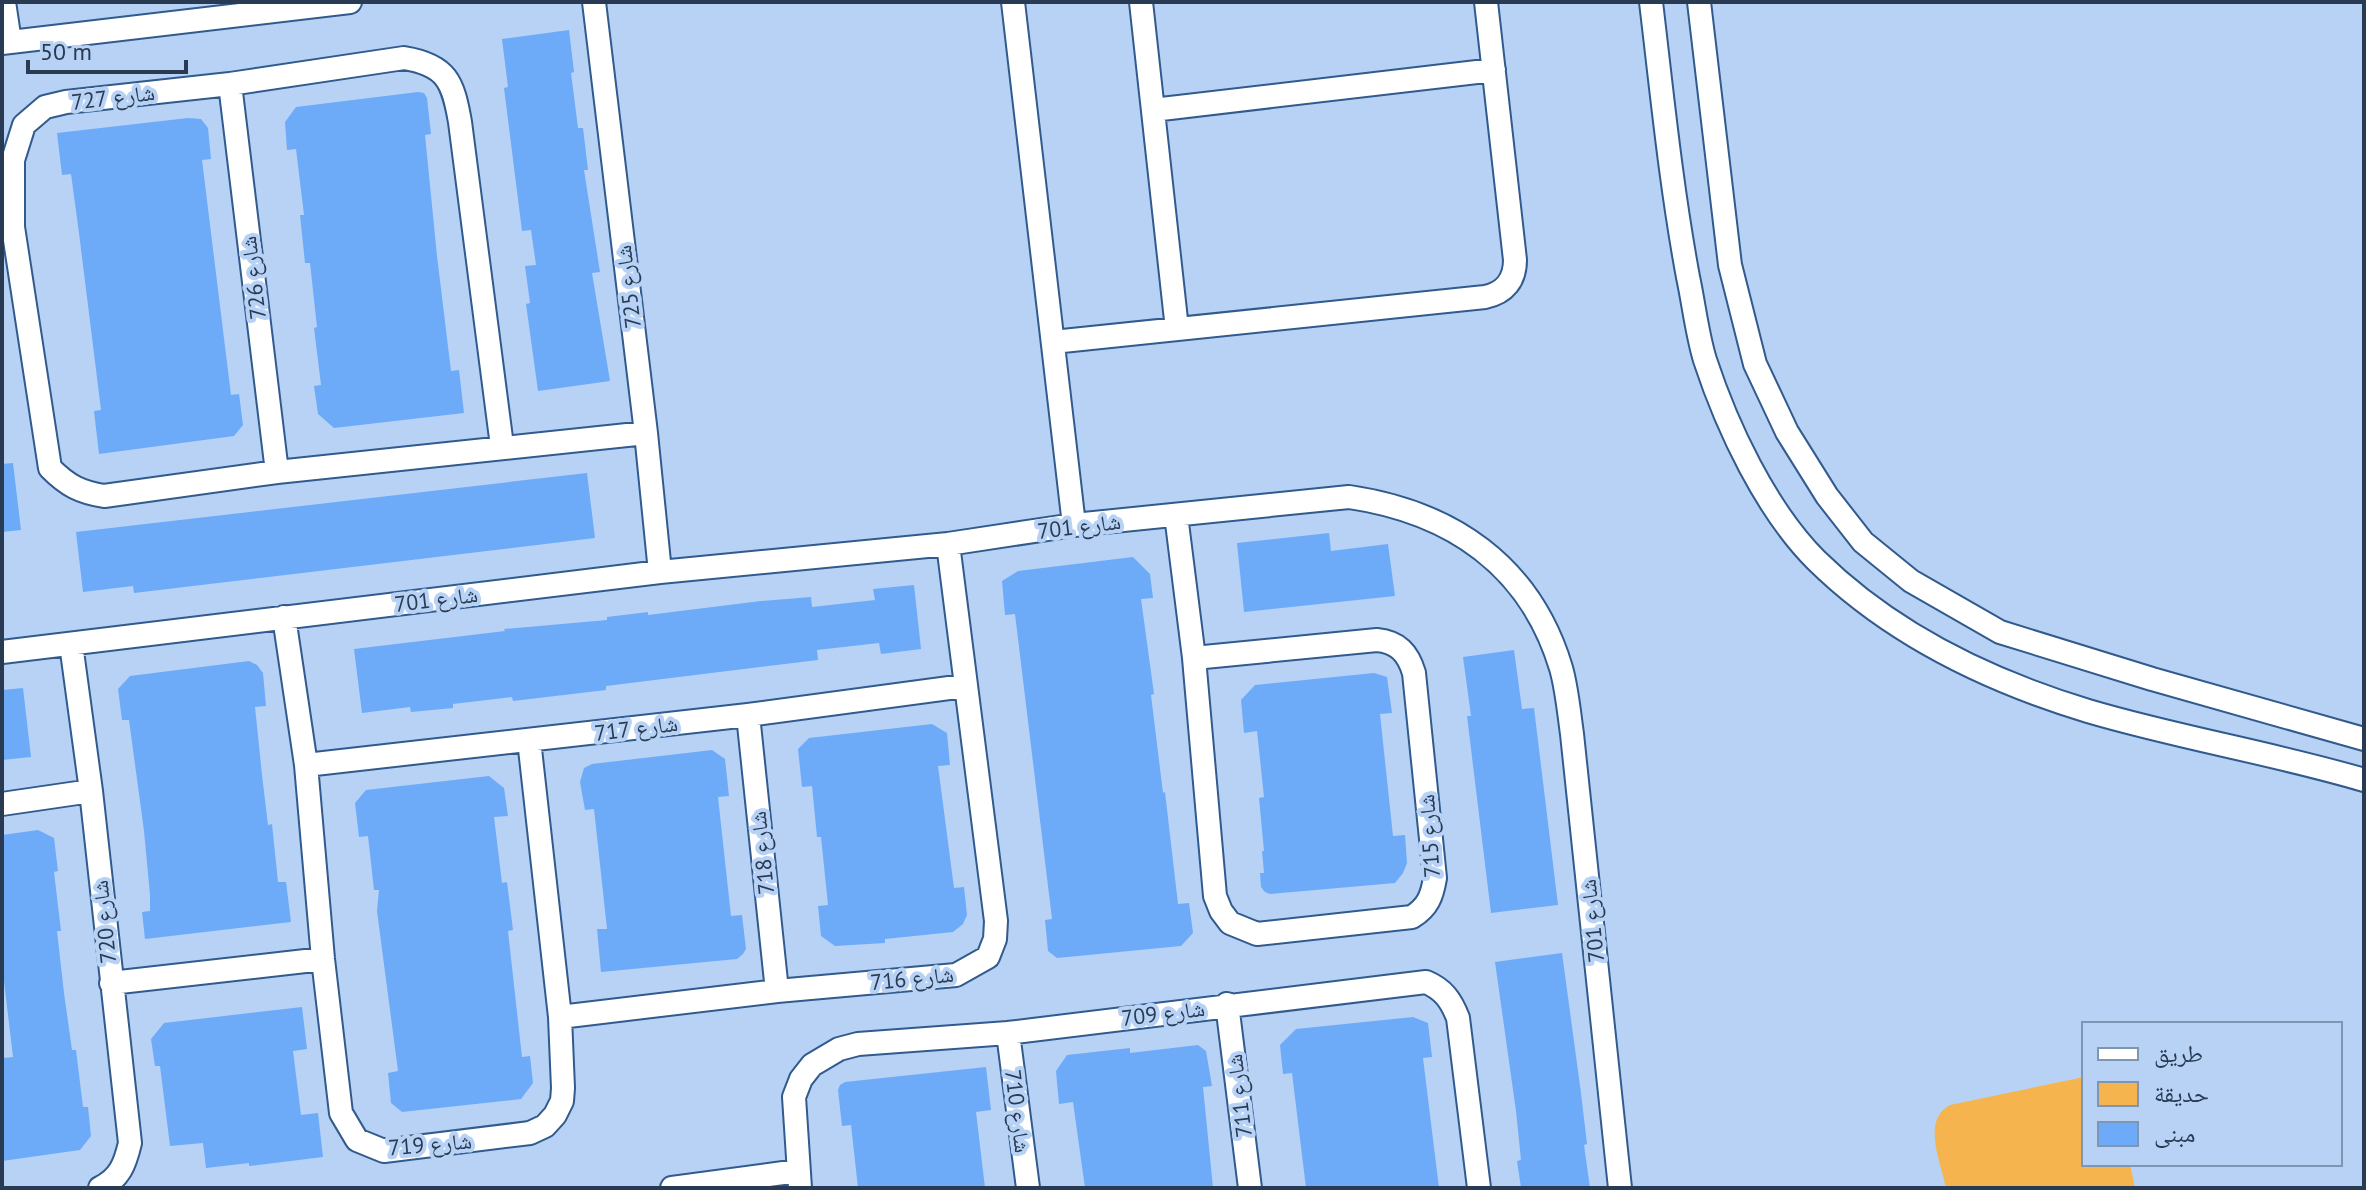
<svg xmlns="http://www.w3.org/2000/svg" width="2366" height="1190" font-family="'PT Sans','Noto Naskh Arabic',sans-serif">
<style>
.green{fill:#f6b44e}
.building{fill:#6dabf9}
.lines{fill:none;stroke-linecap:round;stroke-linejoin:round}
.minor-casing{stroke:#315a8d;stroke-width:26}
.minor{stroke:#fff;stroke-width:22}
.labels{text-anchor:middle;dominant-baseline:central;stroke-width:8;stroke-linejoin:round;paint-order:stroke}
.street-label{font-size:22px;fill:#293b53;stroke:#b7d2f5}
</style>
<rect width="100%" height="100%" fill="#b7d2f5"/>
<path class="green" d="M 2084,1077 L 2084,1164 L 2130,1164 L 2135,1188 L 1946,1188 C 1941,1163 1921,1120 1950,1105 Z"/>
<path class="building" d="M 569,30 L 574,72 L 571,73 L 578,128 L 583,128 L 588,170 L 584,170 L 600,272 L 592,273 L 610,381 L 538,391 L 526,304 L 530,303 L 525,266 L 536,265 L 531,230 L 522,231 L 504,88 L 508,87 L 502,39 Z
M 418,92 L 424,93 L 427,98 L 431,134 L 425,135 L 437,256 L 451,371 L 459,370 L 464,413 L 334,428 L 318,414 L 314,386 L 321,385 L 314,328 L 317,327 L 310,263 L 305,263 L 300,215 L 304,215 L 296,149 L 287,150 L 285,122 L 296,107 Z
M 188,118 L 201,119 L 208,128 L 211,159 L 202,160 L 231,395 L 239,394 L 243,425 L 234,436 L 99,454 L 94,411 L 101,410 L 79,233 L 71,174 L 62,175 L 57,133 Z
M 13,463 L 21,530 L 2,532 L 2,464 Z
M 587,473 L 595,538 L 134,593 L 133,586 L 83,592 L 76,532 Z
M 1329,533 L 1331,551 L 1388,544 L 1395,596 L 1244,612 L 1237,543 Z
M 1133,557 L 1150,574 L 1153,598 L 1141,599 L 1154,694 L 1151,695 L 1163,793 L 1165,792 L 1178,904 L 1189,903 L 1193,933 L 1181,946 L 1057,958 L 1048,951 L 1045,920 L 1052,919 L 1015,614 L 1005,615 L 1002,581 L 1018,571 Z
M 914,585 L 921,649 L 881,654 L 879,643 L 817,650 L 818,660 L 606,686 L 606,690 L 513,701 L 512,697 L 453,704 L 453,708 L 411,712 L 410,707 L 362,713 L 354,649 L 505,631 L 504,629 L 607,620 L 607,617 L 648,612 L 648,615 L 761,601 L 811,597 L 812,607 L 875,600 L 873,589 Z
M 1514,650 L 1522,709 L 1534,708 L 1558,905 L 1491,913 L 1467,716 L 1471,716 L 1463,657 Z
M 249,661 L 257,665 L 263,673 L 266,706 L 255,707 L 262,775 L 268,825 L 272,824 L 278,882 L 286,882 L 291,922 L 145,939 L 142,912 L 150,911 L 150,895 L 144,831 L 129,720 L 122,720 L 118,689 L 130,676 Z
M 1374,673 L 1387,677 L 1392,713 L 1380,714 L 1393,836 L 1405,835 L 1407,863 L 1403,873 L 1395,883 L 1270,894 L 1265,892 L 1261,887 L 1260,873 L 1264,873 L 1262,851 L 1264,851 L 1259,798 L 1264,797 L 1257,731 L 1244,733 L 1241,700 L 1255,685 Z
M 23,688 L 31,757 L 2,760 L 2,690 Z
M 932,724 L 947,733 L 950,765 L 938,766 L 954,888 L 964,887 L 967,915 L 963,924 L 953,932 L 885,939 L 885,943 L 835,946 L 821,936 L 818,906 L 828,905 L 821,837 L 817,837 L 812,786 L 802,787 L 798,749 L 809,738 Z
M 712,750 L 725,759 L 729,796 L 718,797 L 731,916 L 742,915 L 746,949 L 743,954 L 737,959 L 601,972 L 597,929 L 607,929 L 594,809 L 585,810 L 580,782 L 584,768 L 592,764 Z
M 489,776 L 504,788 L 508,816 L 494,817 L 502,883 L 507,882 L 513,930 L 508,931 L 522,1057 L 530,1056 L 533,1083 L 521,1099 L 402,1112 L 391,1103 L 388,1073 L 398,1071 L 377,911 L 379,890 L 374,890 L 368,836 L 359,837 L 355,803 L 366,790 Z
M 38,830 L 54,838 L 58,871 L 54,872 L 61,931 L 57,931 L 64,993 L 72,1050 L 76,1050 L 83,1107 L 88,1107 L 91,1136 L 80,1150 L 2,1161 L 2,1058 L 13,1057 L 2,964 L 2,835 Z
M 1562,953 L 1581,1093 L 1587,1144 L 1584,1145 L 1590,1188 L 1521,1188 L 1517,1161 L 1521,1160 L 1516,1111 L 1495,962 Z
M 302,1007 L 307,1049 L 293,1051 L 301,1115 L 318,1113 L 323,1157 L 249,1166 L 249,1163 L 206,1168 L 203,1143 L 170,1146 L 160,1066 L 155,1066 L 151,1039 L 164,1023 Z
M 1413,1017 L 1428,1023 L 1432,1057 L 1423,1058 L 1439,1188 L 1306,1188 L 1292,1073 L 1283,1074 L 1280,1045 L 1296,1029 Z
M 1198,1045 L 1206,1051 L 1212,1086 L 1203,1087 L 1213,1188 L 1085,1188 L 1073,1102 L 1059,1104 L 1056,1071 L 1067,1055 L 1130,1048 L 1130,1053 Z
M 986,1067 L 991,1110 L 976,1112 L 985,1188 L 858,1188 L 851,1125 L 842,1126 L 838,1090 L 840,1085 L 845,1082 Z"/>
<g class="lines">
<g class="minor-casing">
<path id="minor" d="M 4,2 L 10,42
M 594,2 L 646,433 L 660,572
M 1013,2 L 1074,525
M 1141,2 L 1177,329
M 1651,2 C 1662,94 1671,186 1688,277 C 1694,305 1697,334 1705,360 C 1727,427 1766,510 1816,560 C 1890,633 1989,681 2088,711 C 2179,738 2273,753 2364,780
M 1699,2 L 1730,265 L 1755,364 L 1787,432 L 1827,496 L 1863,542 L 1911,581 L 2000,632 L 2152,679 L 2364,739
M 2,43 L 350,2
M 230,84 L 277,472
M 1153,110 L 1494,70
M 1053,342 L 1485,297 C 1505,293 1515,280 1515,260 L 1486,2
M 502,446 L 460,122 C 453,82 447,65 404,58 L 230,84 L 66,102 L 45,107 L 24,125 L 13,160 L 13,227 L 50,468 C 68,486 80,492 104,496 L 277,472 L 646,433
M 1176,515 L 1194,658 L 1215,896 L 1221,911 L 1230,923 L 1257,934 L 1412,917 C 1428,907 1432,896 1435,878 L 1414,673 C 1408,653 1398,642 1377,640 L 1194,658
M 284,617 L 306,765 L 323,959 L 341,1113 L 357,1140 L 384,1151 L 530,1133 L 545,1126 L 555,1115 L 562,1101 L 563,1088 L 560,1017 L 529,740
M 71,644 L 91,791 L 130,1143 C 125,1164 120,1178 100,1188
M 2,652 L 660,572 L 948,544 L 1074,525 L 1349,497 C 1451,512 1530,565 1561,668 C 1567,689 1569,713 1572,734 L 1620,1188
M 748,715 L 777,991
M 306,765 L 748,715 L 964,686
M 2,804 L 91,791
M 111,983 L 323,959
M 1227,1004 L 1250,1188
M 560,1017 L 777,991 L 956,975 L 988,957 L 995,939 L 996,921 L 948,544
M 1008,1033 L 1028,1188
M 672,1188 L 798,1171
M 800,1188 L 794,1097 L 801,1079 L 812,1065 L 839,1049 L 858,1044 L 1008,1033 L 1426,982 C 1443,989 1451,1000 1458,1018 L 1479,1188"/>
</g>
<use href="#minor" class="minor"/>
</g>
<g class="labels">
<g class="street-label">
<text transform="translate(113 97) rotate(-7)">شارع 727</text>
<text transform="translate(253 278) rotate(-97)">شارع 726</text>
<text transform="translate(628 287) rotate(-97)">شارع 725</text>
<text transform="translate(1079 526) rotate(-7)">شارع 701</text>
<text transform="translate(436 599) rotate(-7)">شارع 701</text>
<text transform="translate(636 728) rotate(-7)">شارع 717</text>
<text transform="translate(1429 836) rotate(-94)">شارع 715</text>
<text transform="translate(762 853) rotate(-96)">شارع 718</text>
<text transform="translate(1592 921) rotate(-96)">شارع 701</text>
<text transform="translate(104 922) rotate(-96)">شارع 720</text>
<text transform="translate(912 978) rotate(-6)">شارع 716</text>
<text transform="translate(1163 1013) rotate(-7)">شارع 709</text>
<text transform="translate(1239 1096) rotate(-97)">شارع 711</text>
<text transform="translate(1018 1111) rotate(83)">شارع 710</text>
<text transform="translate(430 1144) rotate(-5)">شارع 719</text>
</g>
</g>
<rect width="2366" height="1190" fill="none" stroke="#293b53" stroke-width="8"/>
<rect x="2082" y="1022" width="260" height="144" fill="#b7d2f5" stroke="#7e96b4" stroke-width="2"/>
<rect x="2098" y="1048" width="40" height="12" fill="#ffffff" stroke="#7e96b4" stroke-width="2"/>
<text x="2154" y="1062" font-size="24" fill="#293b53">طريق</text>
<rect x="2098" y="1082" width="40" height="24" fill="#f6b44e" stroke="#7e96b4" stroke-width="2"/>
<text x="2154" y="1102" font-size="24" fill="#293b53">حديقة</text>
<rect x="2098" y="1122" width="40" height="24" fill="#6dabf9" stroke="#7e96b4" stroke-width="2"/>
<text x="2154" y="1142" font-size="24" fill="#293b53">مبنى</text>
<path d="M28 60v12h158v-12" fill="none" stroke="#293b53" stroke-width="4"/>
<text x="40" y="60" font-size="24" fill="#293b53" stroke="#b7d2f5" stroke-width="6" paint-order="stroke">50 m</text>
</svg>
